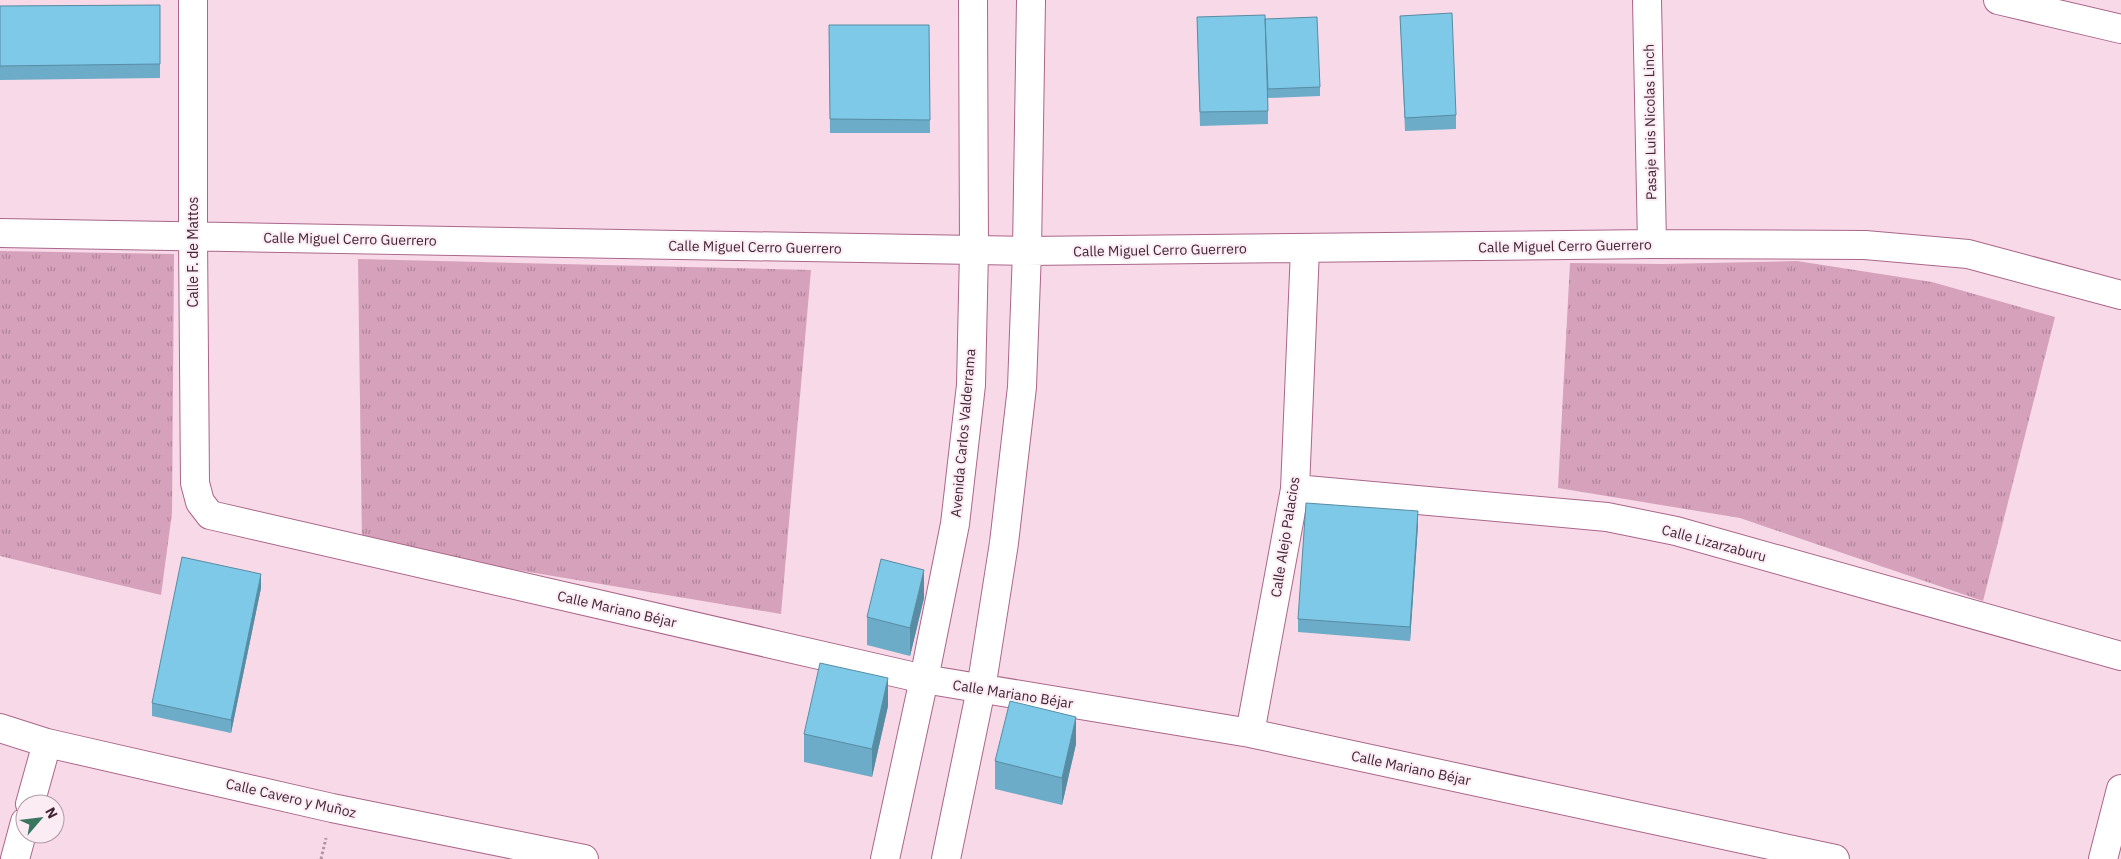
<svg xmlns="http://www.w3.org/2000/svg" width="2121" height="859" font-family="'IBM Plex Sans',sans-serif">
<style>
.park{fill:url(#park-tufts)}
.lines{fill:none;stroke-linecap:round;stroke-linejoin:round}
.minor-casing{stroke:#aa668a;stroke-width:30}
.major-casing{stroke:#aa668a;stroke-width:30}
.path{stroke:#b193a2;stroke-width:3;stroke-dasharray:2.5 2.5;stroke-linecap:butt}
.minor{stroke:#fff;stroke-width:28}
.major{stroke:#fff;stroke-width:28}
.wall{fill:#6cacc8}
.shaded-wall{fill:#588ca2}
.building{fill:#7ec8e8;stroke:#588ca2}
.labels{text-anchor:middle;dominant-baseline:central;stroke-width:4;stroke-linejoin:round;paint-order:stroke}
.street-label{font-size:14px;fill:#422534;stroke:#fbebf3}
</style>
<defs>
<pattern id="park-tufts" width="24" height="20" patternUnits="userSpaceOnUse" patternTransform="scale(1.25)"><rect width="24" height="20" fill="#d6a1bb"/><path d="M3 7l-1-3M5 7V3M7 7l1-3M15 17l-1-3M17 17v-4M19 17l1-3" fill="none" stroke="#af8399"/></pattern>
</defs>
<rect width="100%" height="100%" fill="#f8d9e8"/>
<path class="park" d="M 0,251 L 174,254 L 172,513 L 161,595 L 0,556 Z
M 358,259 L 811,270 L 781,614 L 362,544 Z
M 1797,261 L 1932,282 L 2055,317 L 1983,601 L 1740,518 L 1558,488 L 1570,263 L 1663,264 Z"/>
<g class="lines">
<g class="minor-casing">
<path id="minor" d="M 193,0 L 193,236 L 195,483 L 200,502 L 210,515 L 924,679 L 1250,733 L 1835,859
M 1647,0 L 1652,244
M 0,233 L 1027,251 L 1652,244 L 1865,245 L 1968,254 L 2121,295
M 1295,489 L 1607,517 L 1676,531 L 2121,656
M 0,728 L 47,743 L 332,808 L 584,859
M 1250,733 L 1295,489 L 1305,249
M 30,804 L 47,743
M 15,859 L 25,822
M 885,859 L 924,679 L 955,524 L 971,385 L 974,251 L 973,0
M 946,859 L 981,689 L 1004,543 L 1022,387 L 1027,251 L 1031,0
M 2103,859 L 2121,789"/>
</g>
<g class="major-casing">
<path id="major" d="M 1998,0 L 2121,29"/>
</g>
<path class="path" d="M 321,859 L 326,838"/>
<use href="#minor" class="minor"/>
<use href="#major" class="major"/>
</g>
<path class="wall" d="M 160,5 L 160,78 L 0,80 L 0,6 Z
M 1400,16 L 1456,115 L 1456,129 L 1405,131 Z
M 1197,17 L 1265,19 L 1320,87 L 1320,96 L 1268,98 L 1268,124 L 1200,126 Z
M 829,25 L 929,25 L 930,133 L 830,133 Z
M 1418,525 L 1410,641 L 1298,632 L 1298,619 Z
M 261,588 L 231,733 L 152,716 L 152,703 Z
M 924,598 L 910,656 L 867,645 L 867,617 Z
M 888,706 L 872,777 L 804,762 L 804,734 Z
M 1076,744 L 1062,805 L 995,789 L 995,761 Z"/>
<path class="shaded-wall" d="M 1418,511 L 1418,525 L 1410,641 L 1410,627 Z
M 924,570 L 924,598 L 910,656 L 910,628 Z
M 261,574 L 261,588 L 231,733 L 231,720 Z
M 888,678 L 888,706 L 872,777 L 872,749 Z
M 1076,717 L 1076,744 L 1062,805 L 1062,778 Z"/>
<path class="building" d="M 160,5 L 160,64 L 0,66 L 0,6 Z
M 1452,13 L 1456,115 L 1405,118 L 1400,16 Z
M 1265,15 L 1268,111 L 1200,112 L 1197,17 Z
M 1317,17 L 1320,87 L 1268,89 L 1265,19 Z
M 829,25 L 929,25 L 930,120 L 830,119 Z
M 1306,503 L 1418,511 L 1410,627 L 1298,619 Z
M 182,557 L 261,574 L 231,720 L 152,703 Z
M 881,559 L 924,570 L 910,628 L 867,617 Z
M 820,663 L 888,678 L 872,749 L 804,734 Z
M 1010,701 L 1076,717 L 1062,778 L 995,761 Z"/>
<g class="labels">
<g class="street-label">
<text transform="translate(1650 122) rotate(-91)">Pasaje Luis Nicolas Linch</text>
<text transform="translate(350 239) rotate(1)">Calle Miguel Cerro Guerrero</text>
<text transform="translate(1565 246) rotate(-1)">Calle Miguel Cerro Guerrero</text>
<text transform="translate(755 247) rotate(1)">Calle Miguel Cerro Guerrero</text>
<text transform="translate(1160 250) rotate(-1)">Calle Miguel Cerro Guerrero</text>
<text transform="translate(193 252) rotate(-90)">Calle F. de Mattos</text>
<text transform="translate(963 433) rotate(-85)">Avenida Carlos Valderrama</text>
<text transform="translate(1285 537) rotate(-81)">Calle Alejo Palacios</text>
<text transform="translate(1714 543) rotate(15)">Calle Lizarzaburu</text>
<text transform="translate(617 609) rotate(13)">Calle Mariano Béjar</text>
<text transform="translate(1013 694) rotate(9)">Calle Mariano Béjar</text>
<text transform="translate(1411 768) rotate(12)">Calle Mariano Béjar</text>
<text transform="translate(291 798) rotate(13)">Calle Cavero y Muñoz</text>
</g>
</g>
<g transform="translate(40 819) rotate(62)"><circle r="24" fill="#fbebf3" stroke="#b19ca7"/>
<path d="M0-4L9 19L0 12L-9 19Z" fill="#3a755f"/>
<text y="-8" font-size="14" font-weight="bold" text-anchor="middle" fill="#422534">N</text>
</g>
</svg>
